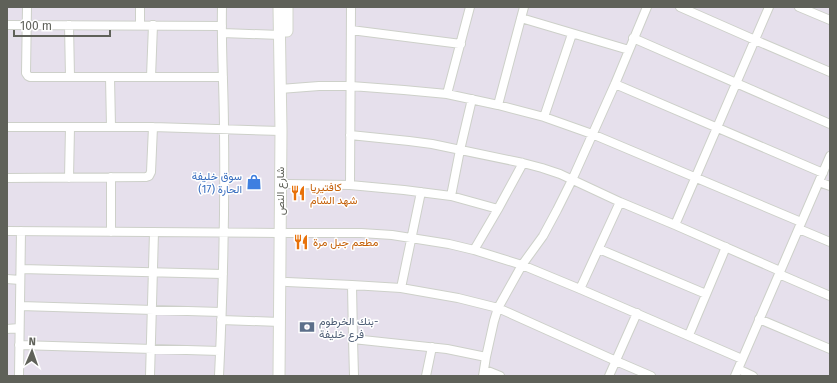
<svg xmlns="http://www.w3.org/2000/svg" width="837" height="383" font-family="'Fira Sans',Vazirmatn,sans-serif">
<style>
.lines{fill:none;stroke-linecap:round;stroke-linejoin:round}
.minor-casing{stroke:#cdd0c9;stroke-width:10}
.secondary-casing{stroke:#d1d4cb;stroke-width:13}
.minor{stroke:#fff;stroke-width:8}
.secondary{stroke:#fff;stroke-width:11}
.labels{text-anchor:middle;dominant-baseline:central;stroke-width:3;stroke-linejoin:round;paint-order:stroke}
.shop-label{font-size:11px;fill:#366cbe;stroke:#fff;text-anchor:end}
.food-label{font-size:11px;fill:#c56008;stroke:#fff;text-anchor:start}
.street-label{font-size:11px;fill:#5f6159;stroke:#fff}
.service-label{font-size:11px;fill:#4e5e75;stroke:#fff;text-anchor:start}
</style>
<rect width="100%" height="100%" fill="#e6e0ec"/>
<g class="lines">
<g class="minor-casing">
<path id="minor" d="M 27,7 L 26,73 L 28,76 L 30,77 L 223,77
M 140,7 L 140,25
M 680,7 L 755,40 L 830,72
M 799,7 L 830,20
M 521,18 L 629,50
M 7,25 L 222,26
M 69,25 L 70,77
M 351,30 L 461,44
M 222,33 L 280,35
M 633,38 L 830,124
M 110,77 L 111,127
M 151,77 L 153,25
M 615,84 L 823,173
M 280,89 L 319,86 L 351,86 L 404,90 L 447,94 L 498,105 L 544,117 L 592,134 L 801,222
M 447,94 L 470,7
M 498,105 L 524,7
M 544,117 L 572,34
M 7,127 L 153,127 L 281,131
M 350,135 L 409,141 L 432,144 L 523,163 L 542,168 L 560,174 L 620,202 L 675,225 L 780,271
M 111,177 L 111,232
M 7,178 L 146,177 L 149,176 L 151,172 L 153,127
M 69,178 L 70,127
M 819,182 L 830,186
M 287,184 L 350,185 L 404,190 L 451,196 L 498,209
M 350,185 L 351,7
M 451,196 L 460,150 L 472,99
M 675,225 L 769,7
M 799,229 L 830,242
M 7,231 L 280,233
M 287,233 L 361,233 L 392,235 L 449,244 L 474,250 L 522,265 L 580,289 L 742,359
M 599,249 L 706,294
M 474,250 L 498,209 L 523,163
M 21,269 L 223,274
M 779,274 L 830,296
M 7,279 L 20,280
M 287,282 L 352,285 L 401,288 L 458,298 L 498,308 L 616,361 L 651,376
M 352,285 L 353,339 L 447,349 L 486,357
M 401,288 L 421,192
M 580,289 L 620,202
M 20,306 L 221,312
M 759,319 L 830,349
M 221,320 L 280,322
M 7,329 L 19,328
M 689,335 L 726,247
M 353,339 L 354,376
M 19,345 L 220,351
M 738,369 L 753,376
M 485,370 L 500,376
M 19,376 L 21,231
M 150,376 L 154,232
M 219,376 C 223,294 225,213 224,131 C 224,90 221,48 222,7
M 426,376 L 432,347
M 483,376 L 486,357 L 494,321 L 498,308 L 522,265 L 543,236 L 557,210 L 572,180 L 615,84 L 647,7
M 609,376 L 637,313
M 735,376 L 830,156"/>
</g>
<g class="secondary-casing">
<path id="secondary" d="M 287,31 L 287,7
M 279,376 L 281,131 L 279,7"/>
</g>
<use href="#minor" class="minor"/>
<use href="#secondary" class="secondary"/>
</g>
<defs>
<g id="shop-bare" transform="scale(1.2)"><path d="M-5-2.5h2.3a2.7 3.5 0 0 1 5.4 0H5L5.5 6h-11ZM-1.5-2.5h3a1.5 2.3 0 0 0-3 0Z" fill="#3f7fe0" stroke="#fff" stroke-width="2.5" paint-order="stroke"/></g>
<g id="restaurant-bare" transform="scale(1.2)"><path d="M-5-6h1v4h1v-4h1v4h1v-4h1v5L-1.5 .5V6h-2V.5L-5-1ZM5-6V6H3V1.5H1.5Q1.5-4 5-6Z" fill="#e8710a" stroke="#fff" stroke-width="2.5" paint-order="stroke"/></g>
<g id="bank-bare" transform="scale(1.2)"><path d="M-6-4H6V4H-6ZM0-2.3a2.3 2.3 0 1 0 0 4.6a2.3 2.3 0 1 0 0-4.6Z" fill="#5c6f8a" stroke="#fff" stroke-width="2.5" paint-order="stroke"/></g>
</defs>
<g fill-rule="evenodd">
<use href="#shop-bare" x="254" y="182"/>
<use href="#restaurant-bare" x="298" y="193"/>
<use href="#restaurant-bare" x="301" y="242"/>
<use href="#bank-bare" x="307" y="327"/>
</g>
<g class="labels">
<g class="shop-label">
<text x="242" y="176">سوق خليفة<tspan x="242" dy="13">الحارة (17)</tspan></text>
</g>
<g class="food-label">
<text x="310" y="187">كافتيريا<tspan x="310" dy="13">شهد الشام</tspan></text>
<text x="313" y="242">مطعم جبل مرة</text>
</g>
<g class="street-label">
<text transform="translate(280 191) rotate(-90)">شارع النص</text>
</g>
<g class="service-label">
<text x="319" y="321">بنك الخرطوم-<tspan x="319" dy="13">فرع خليفة</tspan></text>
</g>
</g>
<rect width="837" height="383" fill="none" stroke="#5f6159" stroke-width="16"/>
<g transform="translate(32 351) rotate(2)" stroke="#ffffff" stroke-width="3" paint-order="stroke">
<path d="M0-3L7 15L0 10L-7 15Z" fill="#5f6159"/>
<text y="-6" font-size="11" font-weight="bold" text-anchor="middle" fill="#5f6159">N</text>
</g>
<path d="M14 30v6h96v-6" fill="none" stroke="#5f6159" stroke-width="2"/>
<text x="20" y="30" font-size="12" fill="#5f6159" stroke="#ffffff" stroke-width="3" paint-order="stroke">100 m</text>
</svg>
